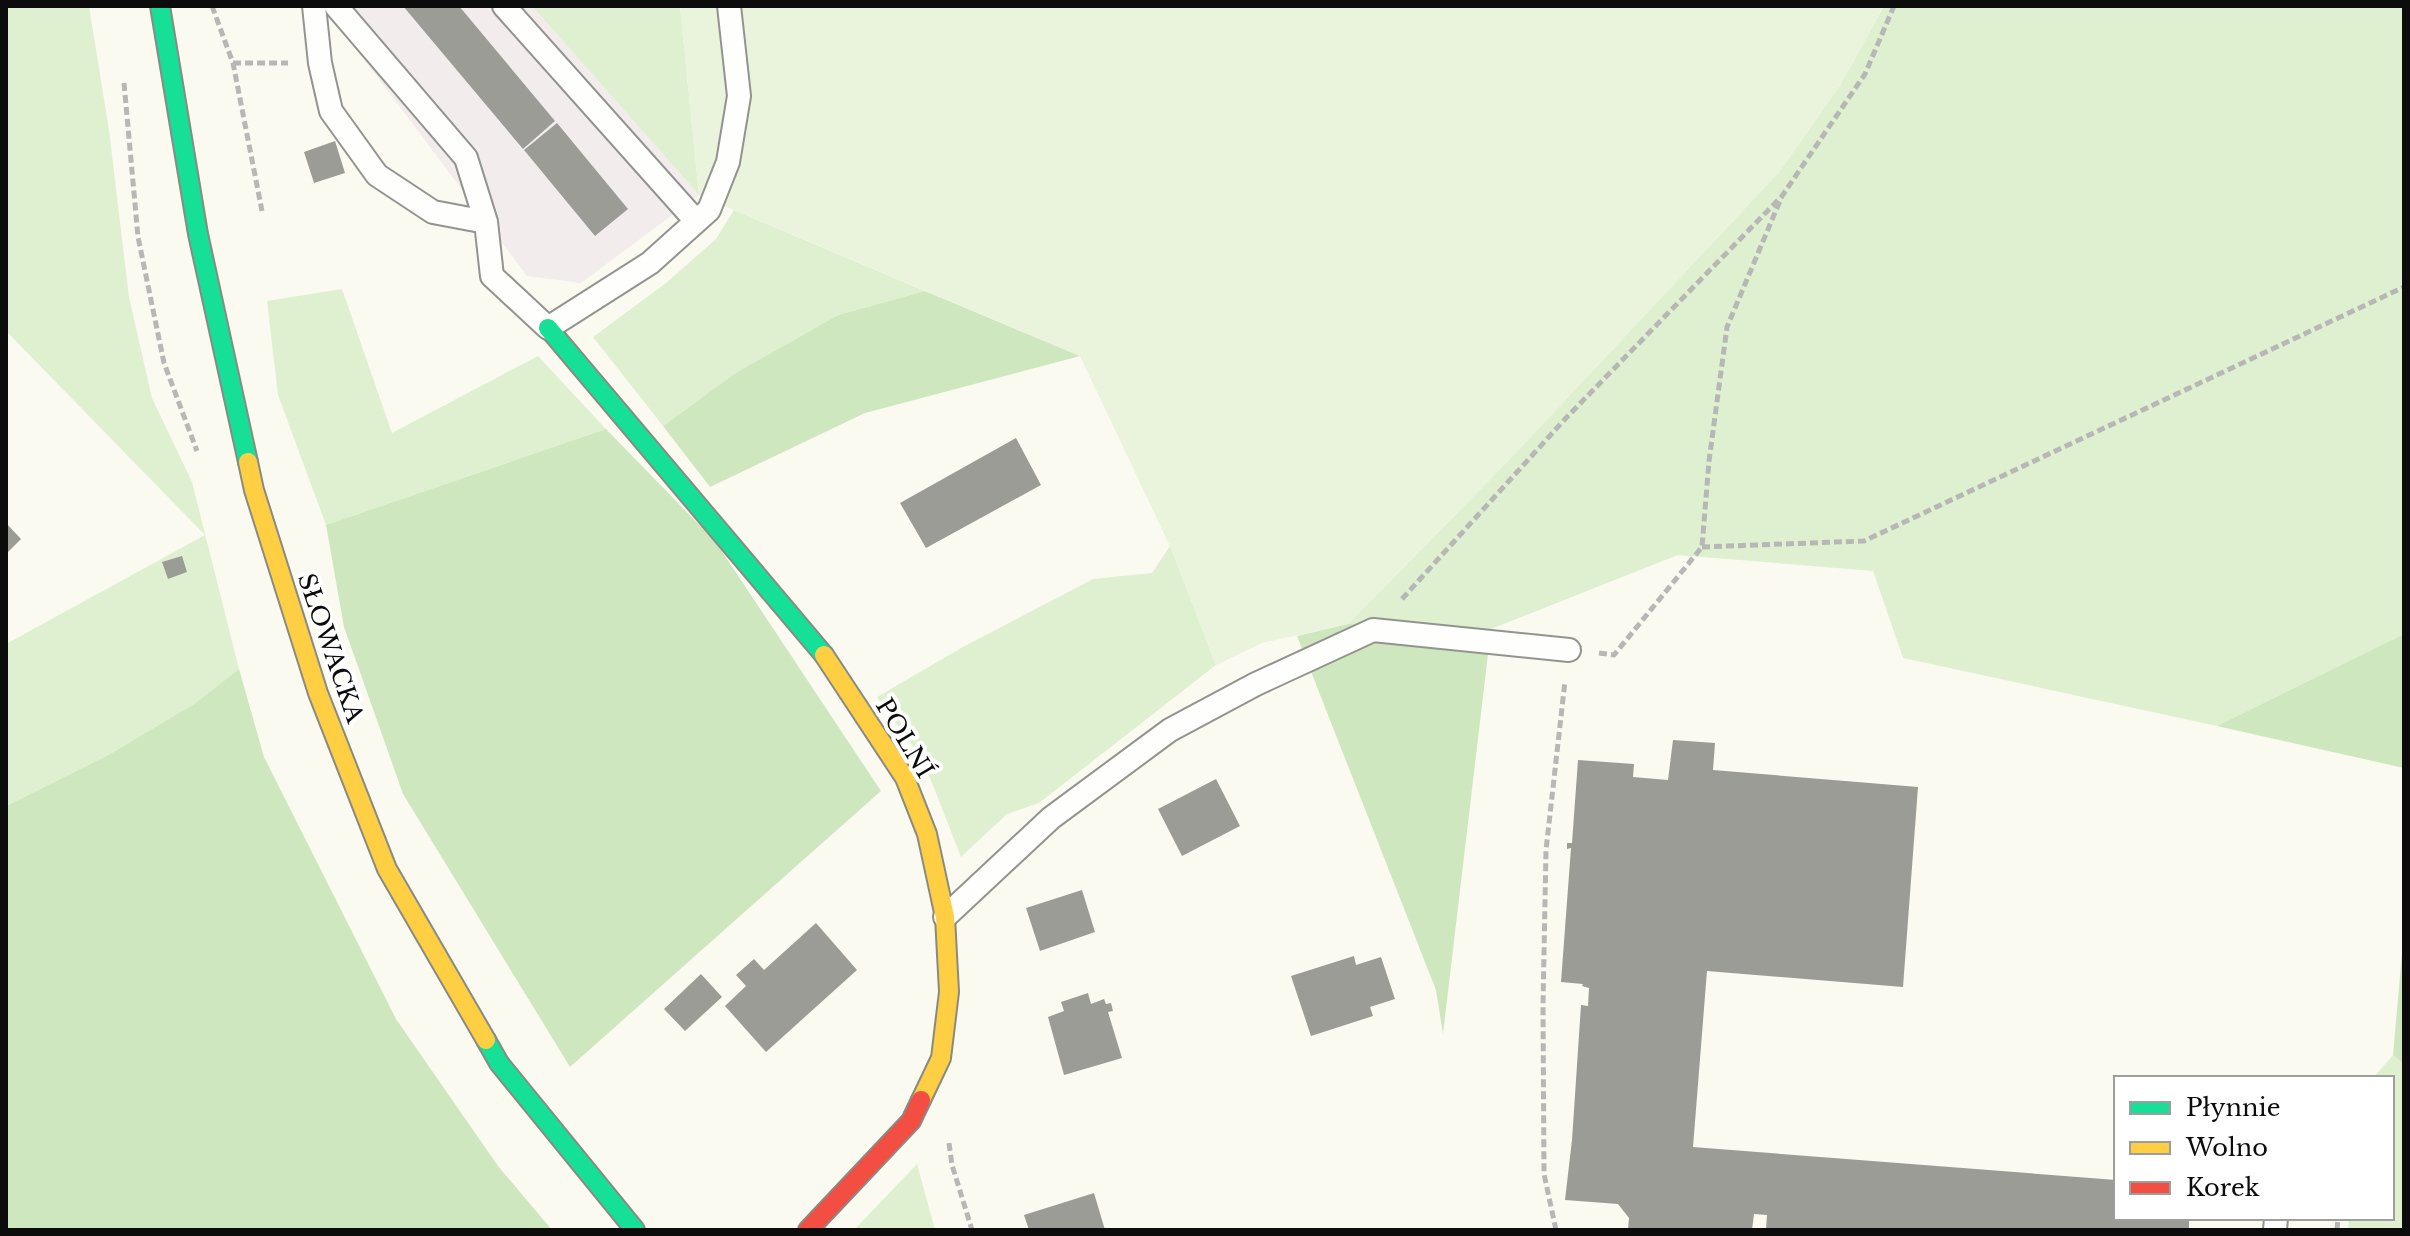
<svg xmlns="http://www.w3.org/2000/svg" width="2410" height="1236" font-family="'Libre Baskerville',serif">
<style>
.industrial{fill:#f2eced}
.green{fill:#dff0d1}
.forest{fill:#cfe7bf}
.pitch{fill:#eaf3db}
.building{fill:#9c9c96}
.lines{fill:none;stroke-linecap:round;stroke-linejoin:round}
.lane-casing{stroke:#93938f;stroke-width:26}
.fast-casing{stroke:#8a8a85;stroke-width:22}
.slow-casing{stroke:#8a8a85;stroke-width:22}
.jam-casing{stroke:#8a8a85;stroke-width:22}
.path{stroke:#b7b7b5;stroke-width:5;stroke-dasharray:8 4;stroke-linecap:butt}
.lane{stroke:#fefefd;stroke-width:22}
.fast{stroke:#16e098;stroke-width:18}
.slow{stroke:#ffcf43;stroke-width:18}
.jam{stroke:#f24e42;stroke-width:18}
.labels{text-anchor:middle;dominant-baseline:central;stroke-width:8;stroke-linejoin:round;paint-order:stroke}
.street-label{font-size:24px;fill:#0c0c0c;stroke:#fff}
</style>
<rect width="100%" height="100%" fill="#fafaf0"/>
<path class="industrial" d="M 324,6 L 532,6 L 699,195 L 581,283 L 527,276 Z"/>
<path class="green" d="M 6,6 L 89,6 L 109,130 L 129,297 L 152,398 L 192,482 L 239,669 L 194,704 L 110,754 L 6,806 L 6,644 L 205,535 L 6,331 Z
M 532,6 L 680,6 L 699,195 Z
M 1884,6 L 2404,6 L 2404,634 L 2217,726 L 1903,658 L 1873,571 L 1678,555 L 1491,629 L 1348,624 L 1508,461 L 1779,172 L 1839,87 Z
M 734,210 L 925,291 L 838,315 L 737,372 L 663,426 L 593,337 L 666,283 L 716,239 Z
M 342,289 L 392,433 L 538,356 L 606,429 L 326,525 L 278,395 L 267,301 Z
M 1170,546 L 1216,665 L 1039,803 L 1007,814 L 961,857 L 923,760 L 877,697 L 961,648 L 1093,579 L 1152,573 Z
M 2393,1055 L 2404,1064 L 2404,1230 L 2348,1230 L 2349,1218 L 2392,1218 L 2392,1078 L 2373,1078 Z
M 917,1164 L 935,1230 L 854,1230 Z"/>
<path class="forest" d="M 925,291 L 1080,356 L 865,413 L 710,487 L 663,426 L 737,372 L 838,315 Z
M 606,429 L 715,541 L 881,791 L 570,1067 L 403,794 L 344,627 L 326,525 Z
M 1348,624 L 1491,629 L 1443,1034 L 1436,990 L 1297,636 Z
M 2404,634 L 2404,768 L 2217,726 Z
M 239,669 L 264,757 L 396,1019 L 498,1166 L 552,1230 L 6,1230 L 6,806 L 110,754 L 194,704 Z
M 2404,931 L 2404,1064 L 2393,1055 Z"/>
<path class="pitch" d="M 680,6 L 1884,6 L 1839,87 L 1779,172 L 1508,461 L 1348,624 L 1262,643 L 1216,665 L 1170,546 L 1080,356 L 699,195 Z"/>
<path class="building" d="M 403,6 L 459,6 L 555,121 L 523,149 Z
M 557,123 L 628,209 L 595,236 L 524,150 Z
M 335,141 L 345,173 L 314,183 L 304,152 Z
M 1016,438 L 1041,485 L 926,548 L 900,503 Z
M 6,523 L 21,539 L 6,554 Z
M 182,556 L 187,572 L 168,579 L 162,562 Z
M 1673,740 L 1715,743 L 1713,770 L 1918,787 L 1903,987 L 1707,971 L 1693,1147 L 2116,1180 L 2116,1218 L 2189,1218 L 2189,1230 L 1766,1230 L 1767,1215 L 1754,1214 L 1752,1230 L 1628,1230 L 1629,1218 L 1618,1204 L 1565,1200 L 1572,1140 L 1581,1005 L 1588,1006 L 1589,988 L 1582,986 L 1583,984 L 1561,982 L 1571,848 L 1567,849 L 1567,843 L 1572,843 L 1578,760 L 1634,764 L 1633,777 L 1668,780 Z
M 1216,779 L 1240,826 L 1182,856 L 1158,809 Z
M 1082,890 L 1095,932 L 1040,951 L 1026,908 Z
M 816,923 L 857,970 L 766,1052 L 725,1006 L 746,986 L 736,975 L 754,959 L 764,970 Z
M 1354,956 L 1356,965 L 1381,957 L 1395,999 L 1370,1007 L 1373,1016 L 1311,1036 L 1291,976 Z
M 701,974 L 722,997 L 685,1031 L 664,1009 Z
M 1088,993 L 1091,1004 L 1104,999 L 1106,1004 L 1111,1003 L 1113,1011 L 1108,1012 L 1122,1058 L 1064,1075 L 1048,1017 L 1064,1011 L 1061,1002 Z
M 1094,1193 L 1105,1230 L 1029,1230 L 1024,1215 Z"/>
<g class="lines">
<g class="lane-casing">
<path id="lane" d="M 314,6 L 320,63 L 331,111 L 377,175 L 433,212 L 486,222
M 336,6 L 466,158 L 486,222 L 492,276 L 548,328 L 650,263 L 709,210 L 728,162 L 739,96 L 729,6
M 504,6 L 696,221
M 945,917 L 1051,818 L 1170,730 L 1256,684 L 1373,630 L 1569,650
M 2275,1230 L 2276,1218"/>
</g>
<g class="fast-casing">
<path id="fast" d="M 160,6 L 198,234 L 248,462
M 548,328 L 824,655
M 486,1040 L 499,1063 L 635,1230"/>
</g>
<g class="slow-casing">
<path id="slow" d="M 248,462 L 254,490 L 318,693 L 387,869 L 486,1040
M 824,655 L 905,778 L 927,834 L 945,917 L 949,992 L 941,1058 L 921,1100"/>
</g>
<g class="jam-casing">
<path id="jam" d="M 808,1230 L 911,1121 L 921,1100"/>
</g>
<path class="path" d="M 212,6 L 233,63 L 262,211
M 233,63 L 288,63
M 124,83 L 138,237 L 164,363 L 197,451
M 1702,547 L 1864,541 L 2404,287
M 1402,599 L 1566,418 L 1782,196 L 1865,74 L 1894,6
M 1599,653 L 1614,655 L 1702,547 L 1709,461 L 1727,327 L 1782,196
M 949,1143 L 952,1165 L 972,1230
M 1556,1230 L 1544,1174 L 1543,1006 L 1546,850 L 1565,681
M 2337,1230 L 2338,1218"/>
<use href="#lane" class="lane"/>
<use href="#fast" class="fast"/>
<use href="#slow" class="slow"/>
<use href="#jam" class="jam"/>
</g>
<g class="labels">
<g class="street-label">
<text transform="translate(331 648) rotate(71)">SŁOWACKA</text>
<text transform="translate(905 738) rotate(59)">POLNÍ</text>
</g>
</g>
<rect width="2410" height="1236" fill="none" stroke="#0c0c0c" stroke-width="16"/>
<rect x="2114" y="1076" width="280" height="144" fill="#ffffff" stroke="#9e9e9e" stroke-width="2"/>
<rect x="2130" y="1102" width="40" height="12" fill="#16e098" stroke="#9e9e9e" stroke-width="2"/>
<text x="2186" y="1116" font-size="24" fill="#0c0c0c">Płynnie</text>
<rect x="2130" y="1142" width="40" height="12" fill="#ffcf43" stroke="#9e9e9e" stroke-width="2"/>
<text x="2186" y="1156" font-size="24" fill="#0c0c0c">Wolno</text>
<rect x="2130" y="1182" width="40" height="12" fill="#f24e42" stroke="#9e9e9e" stroke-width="2"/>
<text x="2186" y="1196" font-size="24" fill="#0c0c0c">Korek</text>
</svg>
